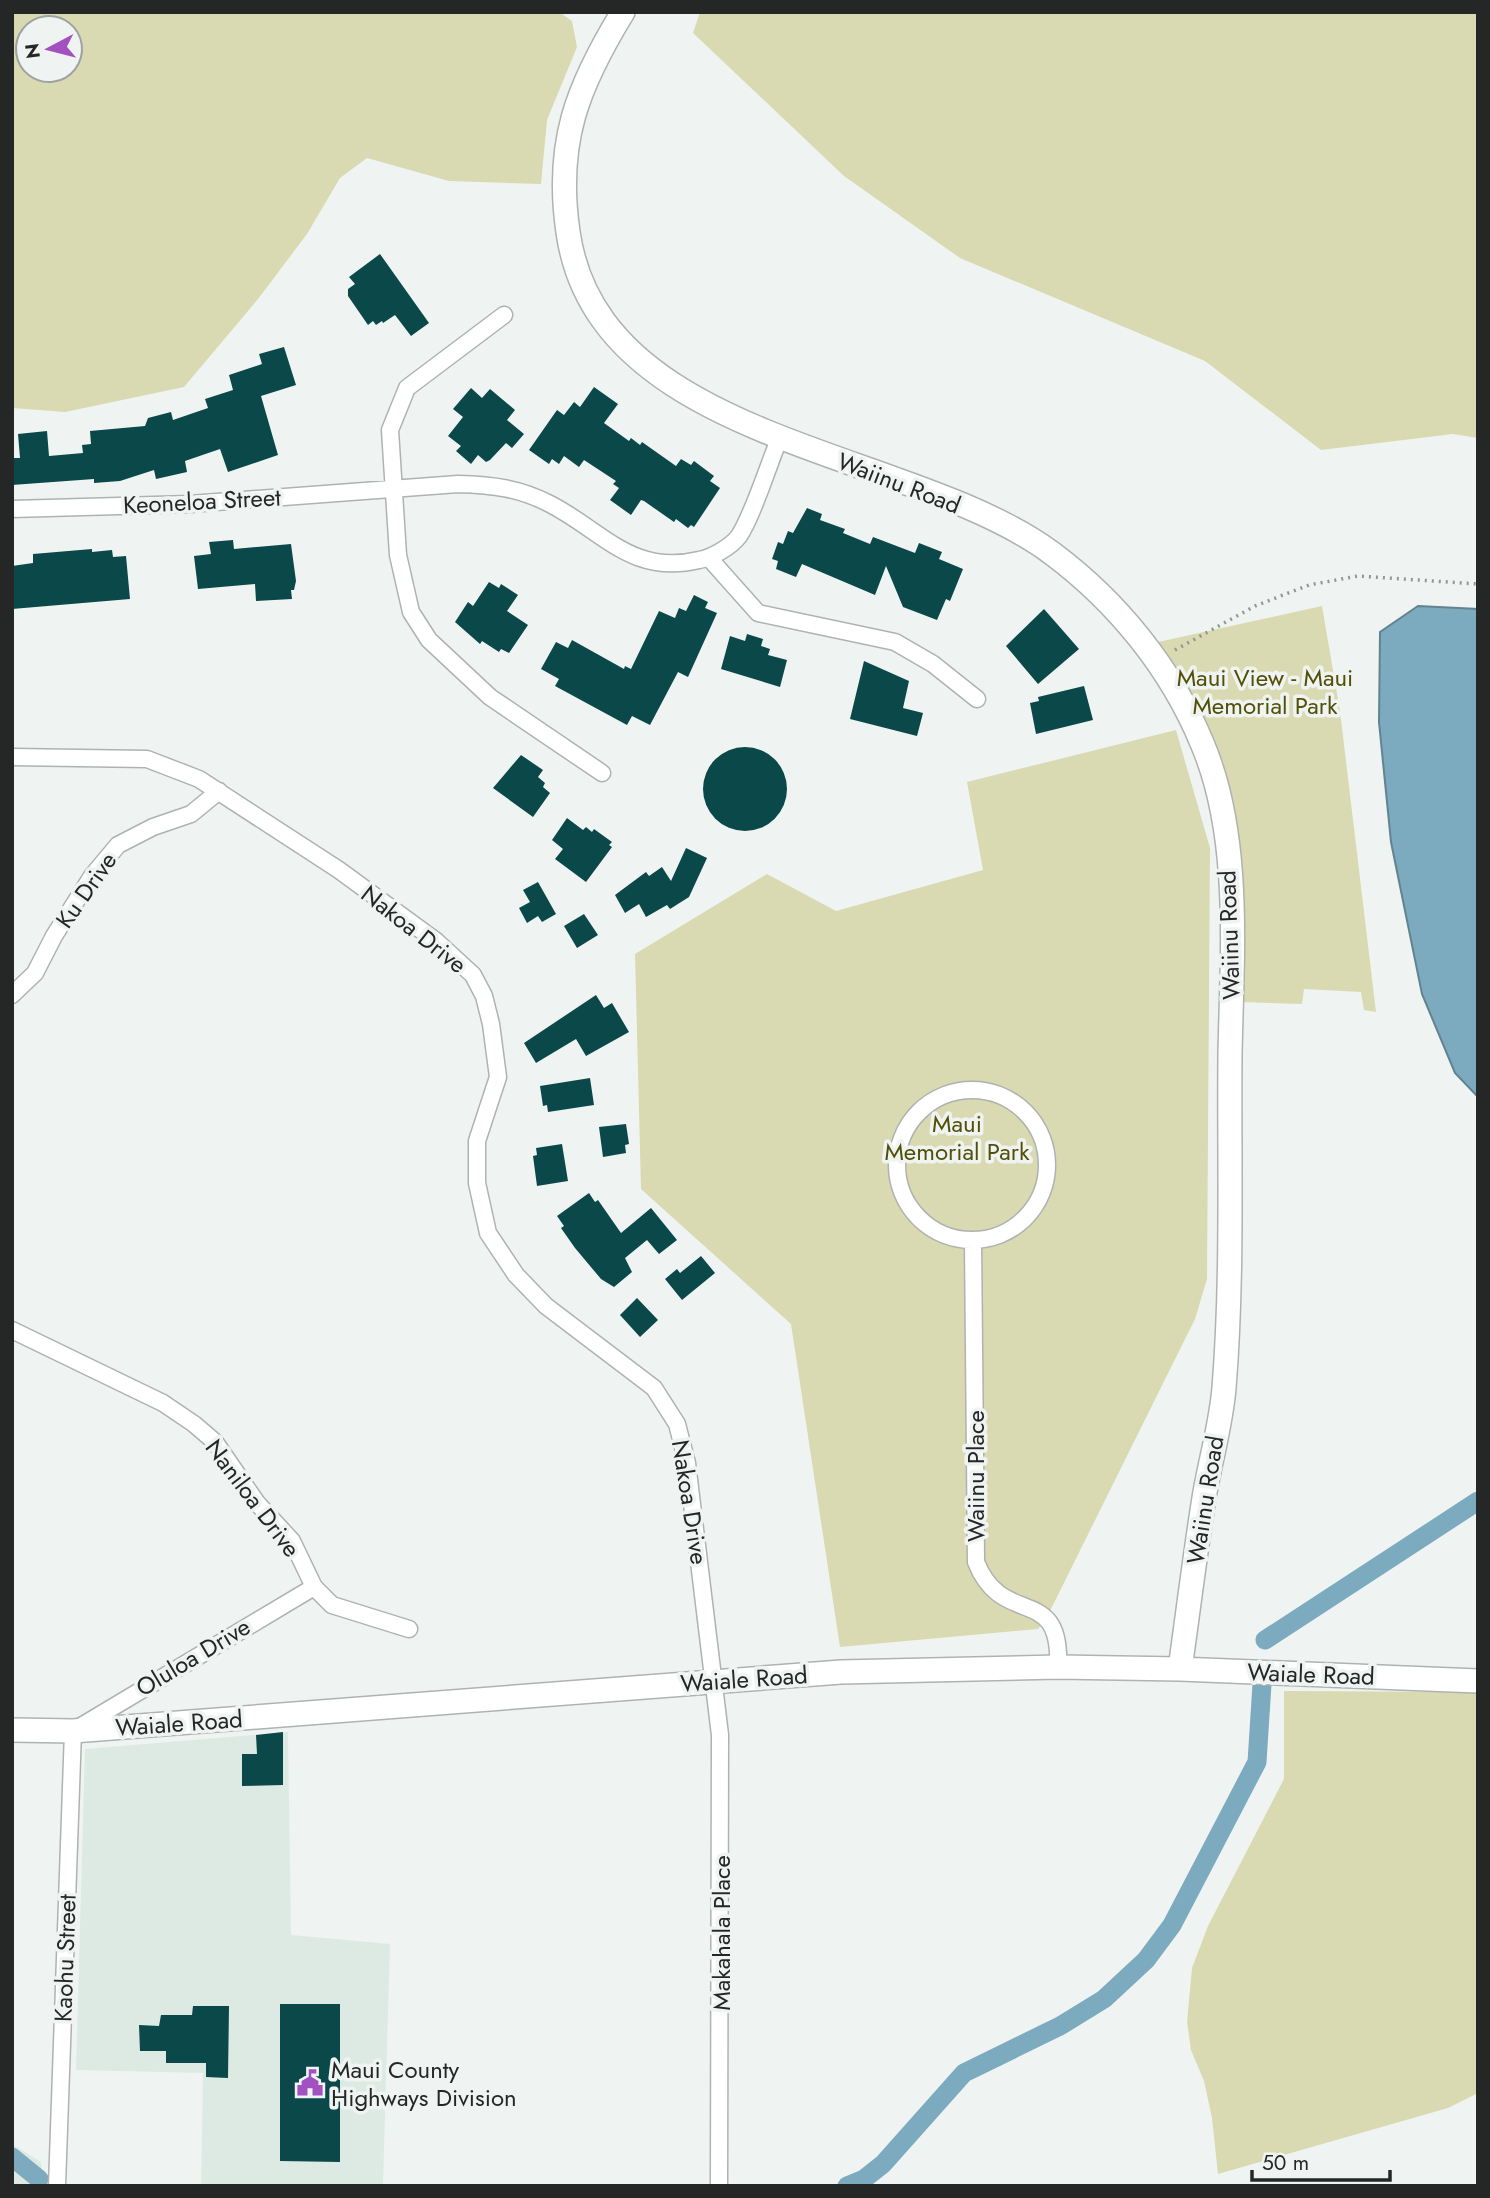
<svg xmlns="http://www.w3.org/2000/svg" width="1490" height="2198" font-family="Jost,sans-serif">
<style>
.built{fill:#ddeae4}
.green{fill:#d9dab1;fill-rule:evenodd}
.water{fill:#7caabe;stroke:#628390;stroke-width:2}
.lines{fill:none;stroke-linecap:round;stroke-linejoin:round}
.canal{stroke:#7caabe;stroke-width:19}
.building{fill:#0b4849}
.street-casing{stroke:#aeb3b0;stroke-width:19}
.secondary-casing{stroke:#aeb3b0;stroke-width:26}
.path{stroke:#929694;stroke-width:3.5;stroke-dasharray:2 5;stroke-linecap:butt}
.street{stroke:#fff;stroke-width:16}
.secondary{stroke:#fff;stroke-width:23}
.labels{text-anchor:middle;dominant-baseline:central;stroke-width:7;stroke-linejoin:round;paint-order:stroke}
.street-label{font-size:24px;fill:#252726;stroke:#eff4f2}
.park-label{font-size:24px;fill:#515006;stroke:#eff4f2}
.poi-label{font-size:24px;fill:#252726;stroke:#eff4f2;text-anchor:start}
</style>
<rect width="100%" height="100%" fill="#eff4f2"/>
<path class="built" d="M 288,1732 L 291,1935 L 390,1944 L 383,2186 L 201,2186 L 203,2073 L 76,2070 L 85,1749 Z
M 12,2144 L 41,2162 L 43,2186 L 12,2186 Z"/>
<path class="green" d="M 12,12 L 559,12 L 572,21 L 577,47 L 547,120 L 541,184 L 449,181 L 367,158 L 340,178 L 307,234 L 258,299 L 184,387 L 65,412 L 12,408 ZM 70,28 L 70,70 L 28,70 L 28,28 Z
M 700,12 L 1478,12 L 1478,438 L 1453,434 L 1321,450 L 1205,361 L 960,258 L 844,176 L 693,33 Z
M 1322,606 L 1340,711 L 1376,1012 L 1364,1010 L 1361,992 L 1304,989 L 1302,1004 L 1241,1002 L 1242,870 L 1234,816 L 1190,697 L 1158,642 Z
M 1176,730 L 1210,848 L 1207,1279 L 1195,1319 L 1047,1617 L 1038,1629 L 840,1647 L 791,1324 L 641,1189 L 635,954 L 767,874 L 836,911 L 983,870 L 967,782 Z
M 1284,1691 L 1478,1692 L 1478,2093 L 1448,2108 L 1218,2174 L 1212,2118 L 1204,2081 L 1191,2050 L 1187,2022 L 1192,1968 L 1208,1926 L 1284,1779 Z"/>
<path class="water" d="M 1418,606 L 1478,609 L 1478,1097 L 1455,1073 L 1422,994 L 1391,842 L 1379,722 L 1380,632 Z"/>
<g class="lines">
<path class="canal" d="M 1265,1640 L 1478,1501
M 12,2157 L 39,2179
M 847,2186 L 864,2179 L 883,2164 L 964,2073 L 1060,2026 L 1104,1999 L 1146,1960 L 1172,1925 L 1257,1762 L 1262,1684"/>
</g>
<path class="building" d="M 380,254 L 429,323 L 411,336 L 395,315 L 383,323 L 382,321 L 376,325 L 373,321 L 368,325 L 348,296 L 348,289 L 355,284 L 349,277 Z
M 284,347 L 296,385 L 261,396 L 278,455 L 228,472 L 220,449 L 185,461 L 187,472 L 156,479 L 154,470 L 120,481 L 94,483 L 94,479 L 12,485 L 12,458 L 20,458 L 18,434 L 47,431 L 49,456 L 83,453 L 82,445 L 91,444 L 90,431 L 145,426 L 148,418 L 171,412 L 173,420 L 208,408 L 205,399 L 233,390 L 229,375 L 262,364 L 259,354 Z
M 594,387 L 618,404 L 604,423 L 629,441 L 631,438 L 640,445 L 642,442 L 676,466 L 681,459 L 691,465 L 694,461 L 714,476 L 710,481 L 720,488 L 694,527 L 691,525 L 688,528 L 676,519 L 674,522 L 644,501 L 641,500 L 631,515 L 610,500 L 619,488 L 613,484 L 616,481 L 584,460 L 579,467 L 564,456 L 559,464 L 552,459 L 549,464 L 529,450 L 557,410 L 564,415 L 574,402 L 580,407 Z
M 471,388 L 482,398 L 490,389 L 515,410 L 507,420 L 524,434 L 512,448 L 506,443 L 490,460 L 486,462 L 478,455 L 471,464 L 456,451 L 461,446 L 448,436 L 463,417 L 453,409 Z
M 807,508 L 822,514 L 820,520 L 845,529 L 843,533 L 870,544 L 873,537 L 915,553 L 919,543 L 942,552 L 939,559 L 963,569 L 950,601 L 946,599 L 937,620 L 903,607 L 886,566 L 875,595 L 802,564 L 796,577 L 776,569 L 778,561 L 772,559 L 778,542 L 783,544 L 788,531 L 793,533 Z
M 233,540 L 234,549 L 291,544 L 296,581 L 294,590 L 291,590 L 292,599 L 256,601 L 255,584 L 198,589 L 194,556 L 211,554 L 209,542 Z
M 92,549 L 92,552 L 112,550 L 113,557 L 126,556 L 130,599 L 12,609 L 12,566 L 33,563 L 33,554 Z
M 489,582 L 499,588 L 501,584 L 518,595 L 507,611 L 528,625 L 509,653 L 501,649 L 499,652 L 482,641 L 480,644 L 455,622 L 468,602 L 473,606 Z
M 694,595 L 708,602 L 705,608 L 717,613 L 688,677 L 678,672 L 650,725 L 632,716 L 627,725 L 555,686 L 559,679 L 541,669 L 556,642 L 568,648 L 572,640 L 624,669 L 625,666 L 631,669 L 659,611 L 675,618 L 679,608 L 686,611 Z
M 1044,609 L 1079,649 L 1038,684 L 1006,646 Z
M 747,634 L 763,639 L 761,646 L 770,649 L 768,655 L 787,660 L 780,687 L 721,669 L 730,636 L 745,641 Z
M 864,661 L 909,681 L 903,708 L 923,713 L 917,736 L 850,719 Z
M 1084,686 L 1093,720 L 1036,734 L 1030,703 L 1039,701 L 1038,697 Z
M703 789a42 42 0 1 1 84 0a42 42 0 1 1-84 0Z
M 521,755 L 543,770 L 538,777 L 545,783 L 543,787 L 550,793 L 533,817 L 493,788 Z
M 567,818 L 583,830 L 586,827 L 592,832 L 594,829 L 612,842 L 609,845 L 612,847 L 586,882 L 555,859 L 563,849 L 552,840 Z
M 686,848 L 707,858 L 689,897 L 670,909 L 667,905 L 646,917 L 639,904 L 625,913 L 615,895 L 646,872 L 649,876 L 662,867 L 671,881 Z
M 538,882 L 556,914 L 542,922 L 538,916 L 527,923 L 519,908 L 530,902 L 523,890 Z
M 584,914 L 598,935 L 577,948 L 564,926 Z
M 596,995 L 604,1008 L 612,1003 L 629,1032 L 586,1056 L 576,1039 L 536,1063 L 524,1043 Z
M 590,1078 L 594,1105 L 548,1112 L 547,1105 L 543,1106 L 540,1086 Z
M 626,1124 L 629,1144 L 625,1145 L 626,1153 L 603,1157 L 599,1127 Z
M 562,1144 L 568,1181 L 537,1186 L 533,1156 L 537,1155 L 536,1148 Z
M 589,1193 L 595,1202 L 598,1200 L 621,1233 L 651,1208 L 677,1240 L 659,1254 L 647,1240 L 625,1258 L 632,1272 L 614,1287 L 601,1279 L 575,1248 L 561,1228 L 564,1226 L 557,1216 Z
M 701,1256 L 715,1273 L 682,1300 L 665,1279 L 677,1269 L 680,1273 Z
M 637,1298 L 658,1320 L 640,1337 L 620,1315 Z
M 283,1732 L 283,1785 L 242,1786 L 242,1754 L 257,1754 L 256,1735 Z
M 280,2004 L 340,2004 L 340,2162 L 280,2161 Z
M 193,2006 L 229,2006 L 228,2078 L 206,2077 L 206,2063 L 166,2063 L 166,2051 L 140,2051 L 139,2025 L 159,2026 L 161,2015 L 192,2015 Z"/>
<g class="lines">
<g class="street-casing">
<path id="street" d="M 504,315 L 407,388 L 390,430 L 398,555 L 411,612 L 429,640 L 490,697 L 602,773
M 12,509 L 190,504 L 458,484 C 493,485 519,488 550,504 C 604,532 632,576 699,560 C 711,558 731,547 739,536 C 753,515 769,463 780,437
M 709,558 L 758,613 L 895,642 L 933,664 L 977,699
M 12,757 L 147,759 L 199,779 L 339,870 L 436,941 L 473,975 L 484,996 L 491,1024 L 498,1077 L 477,1141 L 477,1183 L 488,1233 L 516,1275 L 546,1306 L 654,1388 L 677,1424 L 687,1463 L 720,1735 L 719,2186
M 12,995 L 35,973 L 54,936 L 92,876 L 118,845 L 153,827 L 191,814 L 219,791
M897 1165a75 75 0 1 1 150 0a75 75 0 1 1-150 0Z
M 973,1241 L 976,1562 C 1003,1630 1062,1582 1058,1667
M 12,1330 L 163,1403 L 194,1424 L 215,1442 L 257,1503 L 292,1541 L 314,1587 L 332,1605 L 409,1629
M 57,2186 L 73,1731 L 314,1587"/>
</g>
<g class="secondary-casing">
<path id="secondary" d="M 623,12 C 577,87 555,143 568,232 C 598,444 912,448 1053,554 C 1117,602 1171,668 1202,743 C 1242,836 1232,954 1230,1053 C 1229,1165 1233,1276 1224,1388 C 1221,1425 1210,1461 1204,1498 C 1195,1555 1188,1612 1180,1669
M 12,1730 L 73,1731 L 841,1672 L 1058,1667 L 1180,1669 L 1478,1681"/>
</g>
<path class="path" d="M 1175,650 L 1255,606 L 1309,585 L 1358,576 L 1478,584"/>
<use href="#street" class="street"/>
<use href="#secondary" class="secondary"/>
</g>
<defs>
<g id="civic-bare" transform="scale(2.1)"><path d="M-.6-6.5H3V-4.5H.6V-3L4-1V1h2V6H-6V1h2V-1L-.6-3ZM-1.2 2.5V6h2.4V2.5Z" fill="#a351c1" stroke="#eff4f2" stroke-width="2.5" paint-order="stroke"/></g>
</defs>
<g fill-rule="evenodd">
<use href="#civic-bare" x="310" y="2083"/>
</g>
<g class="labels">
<g class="street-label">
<text transform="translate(899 483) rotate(21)">Waiinu Road</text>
<text transform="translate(202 501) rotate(-3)">Keoneloa Street</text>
<text transform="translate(86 890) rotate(-55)">Ku Drive</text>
<text transform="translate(414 929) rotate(38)">Nakoa Drive</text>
<text transform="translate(1229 935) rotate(-92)">Waiinu Road</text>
<text transform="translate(975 1476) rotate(-90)">Waiinu Place</text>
<text transform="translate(253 1498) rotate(53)">Naniloa Drive</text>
<text transform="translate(1205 1500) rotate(-81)">Waiinu Road</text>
<text transform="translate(690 1502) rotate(81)">Nakoa Drive</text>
<text transform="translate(193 1657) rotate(-31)">Oluloa Drive</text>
<text transform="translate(1311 1674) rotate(2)">Waiale Road</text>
<text transform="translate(744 1679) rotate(-4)">Waiale Road</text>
<text transform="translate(179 1723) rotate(-4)">Waiale Road</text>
<text transform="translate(721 1933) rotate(-90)">Makahala Place</text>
<text transform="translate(65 1958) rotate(-88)">Kaohu Street</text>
</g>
<g class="park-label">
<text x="1265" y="677">Maui View - Maui<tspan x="1265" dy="28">Memorial Park</tspan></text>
<text x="957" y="1123">Maui<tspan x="957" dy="28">Memorial Park</tspan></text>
</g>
<g class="poi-label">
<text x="331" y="2069">Maui County<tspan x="331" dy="28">Highways Division</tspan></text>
</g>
</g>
<rect width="1490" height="2198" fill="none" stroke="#252726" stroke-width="28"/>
<g transform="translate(49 49) rotate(263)"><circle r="33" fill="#eff4f2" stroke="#9ea2a0" stroke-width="2"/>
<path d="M0-5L12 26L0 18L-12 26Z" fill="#a351c1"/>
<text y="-10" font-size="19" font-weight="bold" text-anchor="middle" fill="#252726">N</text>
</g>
<path d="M1252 2170v10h138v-10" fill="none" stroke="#252726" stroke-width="3.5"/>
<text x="1262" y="2170" font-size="21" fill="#252726" stroke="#eff4f2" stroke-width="5" paint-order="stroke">50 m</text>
</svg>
